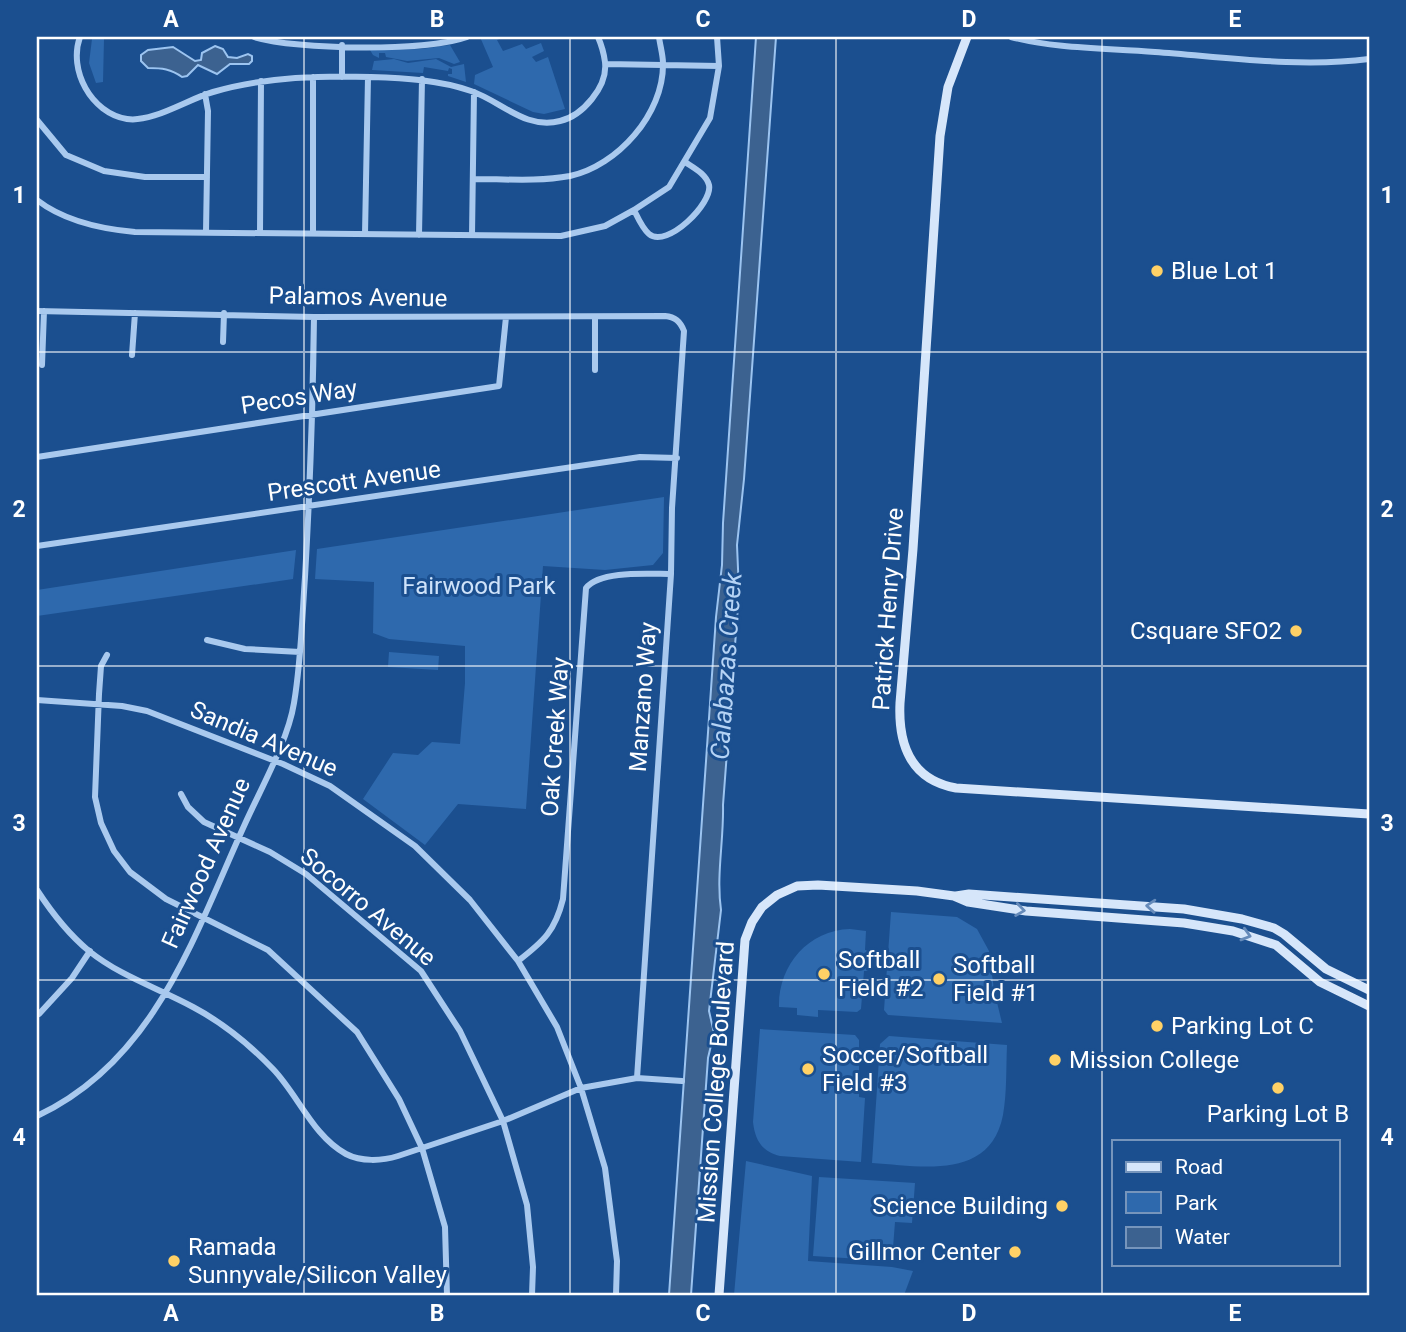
<svg xmlns="http://www.w3.org/2000/svg" width="1406" height="1332" font-family="Roboto,sans-serif">
<style>
.green{fill:#2e69ad}
.water{fill:#3c6290;stroke:#9cc4f0;stroke-width:2}
.lines{fill:none;stroke-linecap:round;stroke-linejoin:round}
.street{stroke:#a9c9ee;stroke-width:6}
.secondary{stroke:#d6e6fa;stroke-width:9}
.oneway{stroke:#668bba}
.grid{fill:none;stroke:#fff;stroke-width:2;stroke-opacity:0.55}
.poi-dot{fill:#ffd166;stroke:#1b4f8f;stroke-width:2.5}
.labels{text-anchor:middle;dominant-baseline:central;stroke-width:6;stroke-linejoin:round;paint-order:stroke}
.poi-label{font-size:24px;fill:#fff;stroke:#1b4f8f;text-anchor:start}
.street-label{font-size:24px;fill:#fff;stroke:#1b4f8f}
.park-label{font-size:24px;fill:#cfe3fa;stroke:#1b4f8f}
.water-label{font-size:26px;font-style:italic;fill:#b5d3f5;stroke:#1b4f8f}
.neatline{fill:none;stroke:#fff;stroke-width:2.5}
.grid-label{font-size:23px;text-anchor:middle;font-weight:bold;fill:#fff}
</style>
<rect width="100%" height="100%" fill="#1b4f8f"/>
<path class="green" d="M 480,37 L 504,37 L 497,40 L 503,51 L 522,44 L 526,49 L 541,43 L 544,51 L 532,57 L 536,62 L 548,57 L 565,109 L 544,114 L 533,112 L 474,84 L 475,75 L 493,67 Z
M 92,39 L 104,39 L 103,82 L 96,83 L 89,63 Z
M 450,45 L 460,62 L 454,64 L 439,58 L 407,61 L 386,57 L 385,53 L 379,53 L 379,58 L 373,55 L 370,50 L 421,49 Z
M 394,59 L 408,63 L 436,59 L 451,67 L 464,64 L 466,82 L 448,76 L 448,74 L 452,74 L 452,69 L 449,68 L 448,71 L 424,67 L 423,73 L 372,70 L 374,61 Z
M 664,497 L 663,553 L 653,565 L 605,570 L 543,566 L 526,809 L 458,804 L 425,845 L 363,799 L 393,753 L 418,755 L 432,742 L 460,744 L 465,683 L 465,646 L 389,639 L 373,633 L 374,582 L 315,579 L 317,549 Z
M 296,550 L 293,579 L 37,616 L 37,590 Z
M 389,652 L 439,656 L 438,670 L 388,667 Z
M 891,912 L 957,917 L 977,929 L 989,951 L 994,990 L 1002,1023 L 888,1015 L 884,1010 Z
M 850,929 L 866,931 L 865,950 L 872,951 L 871,971 L 864,971 L 861,1009 L 857,1012 L 818,1010 L 818,1017 L 797,1015 L 797,1008 L 779,1007 C 778,966 808,930 850,929 Z
M 760,1029 L 855,1035 L 859,1040 L 859,1097 L 865,1098 L 861,1162 L 780,1156 C 762,1152 755,1140 753,1122 Z
M 889,1036 L 1007,1045 C 1006,1068 1007,1093 1003,1115 C 990,1181 921,1166 872,1163 L 880,1044 Z
M 746,1161 L 812,1176 L 808,1261 L 892,1267 L 913,1271 L 904,1295 L 734,1295 Z
M 819,1177 L 915,1183 L 912,1223 L 895,1222 L 892,1261 L 813,1256 Z"/>
<path class="water" d="M 756,37 L 776,37 L 744,479 L 737,545 L 739,592 L 723,805 C 724,840 716,875 721,910 L 709,1011 L 714,1033 L 708,1058 L 691,1295 L 669,1295 L 716,617 L 722,565 L 723,523 Z
M 215,46 L 223,49 L 228,57 L 237,58 L 248,54 L 252,56 L 252,61 L 249,64 L 230,64 L 217,74 L 198,65 L 187,76 L 182,77 C 171,69 162,68 148,68 L 141,61 L 141,55 L 148,50 L 173,47 L 195,61 L 201,60 L 202,53 Z"/>
<g class="lines">
<path class="street" d="M 80,37 C 68,70 91,113 127,119 C 152,123 188,99 213,92 C 264,77 318,75 371,77 C 405,78 439,80 471,91 C 501,101 525,130 560,121 C 582,116 608,87 605,62 C 604,54 601,44 598,37
M 254,37 C 297,50 425,52 467,37
M 1011,37 C 1057,49 1106,48 1155,52 C 1225,57 1299,68 1369,59
M 606,64 L 719,66
M 342,77 L 342,45
M 205,94 L 208,111 L 206,232
M 37,120 L 66,155 L 104,171 L 145,177 L 207,177
M 473,179 C 504,179 538,182 570,176 C 617,166 664,114 663,63 C 663,55 660,45 659,37
M 37,200 C 64,221 101,229 135,232 L 561,236 L 605,226 L 634,210 L 669,187 L 710,118 L 719,66 L 717,37
M 634,210 C 638,218 642,228 649,234 C 667,249 713,203 709,185 C 706,174 694,168 685,162
M 260,233 L 261,81
M 313,233 L 313,77
M 365,234 L 368,77
M 419,235 L 422,79
M 472,235 L 474,92
M 37,311 L 314,317 L 665,316 C 675,317 680,321 684,331 L 672,508 L 671,574 L 637,1078
M 595,317 L 595,370
M 223,342 L 224,313
M 132,355 L 135,313
M 42,365 L 44,311
M 37,457 L 499,386 L 506,317
M 37,546 L 640,457 L 677,458
M 207,640 L 245,649 L 300,652
M 107,655 L 101,666 L 99,694 L 95,797 L 101,823 L 114,851 L 130,872 L 166,899 L 268,950 L 357,1032 L 399,1099 L 422,1148 L 445,1227 L 447,1295
M 37,700 L 122,706 L 147,711 L 283,764 L 330,786 L 415,846 L 470,900 L 518,961 L 557,1027 L 581,1088 L 605,1168 L 617,1261 L 616,1295
M 181,794 L 188,807 L 204,822 L 270,852 L 306,874 L 421,971 L 460,1031 L 503,1121 L 527,1205 L 533,1267 L 532,1295
M 37,890 C 52,913 67,933 89,951 C 120,976 158,988 193,1007 C 223,1023 249,1044 273,1069 C 298,1095 313,1136 346,1154 C 361,1162 382,1161 398,1156 L 503,1121 L 581,1088 L 637,1078 L 682,1081
M 518,961 C 544,941 555,931 563,899 L 586,588 C 600,570 649,574 671,574
M 39,1014 L 72,978 L 90,951
M 37,1116 C 155,1061 194,936 244,826 C 260,790 288,741 294,703 C 301,662 302,619 305,577 C 310,490 313,404 314,317"/>
<path class="secondary" d="M 967,37 L 948,87 L 940,136 L 913,549 L 900,703 C 898,745 911,780 956,788 L 1369,814
M 956,896 L 969,894 L 1184,909 L 1242,919 L 1274,928 L 1284,934 L 1326,969 L 1369,990
M 719,1295 L 745,940 L 752,922 L 762,907 L 777,895 L 797,886 L 818,885 L 917,891 L 954,896 L 968,902 L 1026,911 L 1184,923 L 1233,931 L 1276,945 L 1320,982 L 1369,1006"/>
</g>
<defs><path id="oneway-chevron" d="M-2-3.5L2.5 0L-2 3.5" fill="none" stroke-width="1.6" stroke-linecap="round" stroke-linejoin="round" transform="scale(1.75)"/></defs>
<g class="oneway">
<use href="#oneway-chevron" transform="translate(1151 906) rotate(-176)"/>
<use href="#oneway-chevron" transform="translate(1020 910) rotate(8)"/>
<use href="#oneway-chevron" transform="translate(1246 935) rotate(16)"/>
</g>
<path class="grid" d="M 304,37 L 304,1295M 570,37 L 570,1295M 836,37 L 836,1295M 1102,37 L 1102,1295M 37,352 L 1369,352M 37,666 L 1369,666M 37,980 L 1369,980"/>
<g class="poi-dot">
<circle cx="1157" cy="271" r="7"/>
<circle cx="1296" cy="631" r="7"/>
<circle cx="824" cy="974" r="7"/>
<circle cx="939" cy="979" r="7"/>
<circle cx="1157" cy="1026" r="7"/>
<circle cx="1055" cy="1060" r="7"/>
<circle cx="808" cy="1069" r="7"/>
<circle cx="1278" cy="1088" r="7"/>
<circle cx="1062" cy="1206" r="7"/>
<circle cx="1015" cy="1252" r="7"/>
<circle cx="174" cy="1261" r="7"/>
</g>
<g class="labels">
<g class="poi-label">
<text x="1171" y="271">Blue Lot 1</text>
<text x="1282" y="631" text-anchor="end">Csquare SFO2</text>
<text x="838" y="960">Softball<tspan x="838" dy="28">Field #2</tspan></text>
<text x="953" y="965">Softball<tspan x="953" dy="28">Field #1</tspan></text>
<text x="1171" y="1026">Parking Lot C</text>
<text x="822" y="1055">Soccer/Softball<tspan x="822" dy="28">Field #3</tspan></text>
<text x="1069" y="1060">Mission College</text>
<text x="1278" y="1114" text-anchor="middle">Parking Lot B</text>
<text x="1048" y="1206" text-anchor="end">Science Building</text>
<text x="188" y="1247">Ramada<tspan x="188" dy="28">Sunnyvale/Silicon Valley</tspan></text>
<text x="1001" y="1252" text-anchor="end">Gillmor Center</text>
</g>
<g class="street-label">
<text transform="translate(358 297) rotate(1)">Palamos Avenue</text>
<text transform="translate(299 397) rotate(-9)">Pecos Way</text>
<text transform="translate(354 481) rotate(-8)">Prescott Avenue</text>
<text transform="translate(888 609) rotate(-86)">Patrick Henry Drive</text>
<text transform="translate(643 697) rotate(-86)">Manzano Way</text>
<text transform="translate(555 737) rotate(-86)">Oak Creek Way</text>
<text transform="translate(264 739) rotate(23)">Sandia Avenue</text>
<text transform="translate(206 863) rotate(-66)">Fairwood Avenue</text>
<text transform="translate(368 907) rotate(40)">Socorro Avenue</text>
<text transform="translate(716 1082) rotate(-86)">Mission College Boulevard</text>
</g>
<g class="park-label">
<text x="479" y="586">Fairwood Park</text>
</g>
<g class="water-label">
<text transform="translate(726 666) rotate(-86)">Calabazas Creek</text>
</g>
</g>
<rect width="1406" height="1332" fill="none" stroke="#1b4f8f" stroke-width="77"/>
<rect x="1112" y="1140" width="228" height="126" fill="#1b4f8f" stroke="#7695bc" stroke-width="2"/>
<rect x="1126" y="1162" width="35" height="10" fill="#d6e6fa" stroke="#7695bc" stroke-width="2"/>
<text x="1175" y="1174" font-size="21" fill="#ffffff">Road</text>
<rect x="1126" y="1192" width="35" height="21" fill="#2e69ad" stroke="#7695bc" stroke-width="2"/>
<text x="1175" y="1210" font-size="21" fill="#ffffff">Park</text>
<rect x="1126" y="1227" width="35" height="21" fill="#3c6290" stroke="#7695bc" stroke-width="2"/>
<text x="1175" y="1244" font-size="21" fill="#ffffff">Water</text>
<rect x="38" y="38" width="1330" height="1256" class="neatline"/>
<g class="grid-label">
<text x="171" y="27">A</text>
<text x="437" y="27">B</text>
<text x="703" y="27">C</text>
<text x="969" y="27">D</text>
<text x="1235" y="27">E</text>
<text x="19" y="203">1</text>
<text x="1387" y="203">1</text>
<text x="19" y="517">2</text>
<text x="1387" y="517">2</text>
<text x="19" y="831">3</text>
<text x="1387" y="831">3</text>
<text x="19" y="1145">4</text>
<text x="1387" y="1145">4</text>
<text x="171" y="1321">A</text>
<text x="437" y="1321">B</text>
<text x="703" y="1321">C</text>
<text x="969" y="1321">D</text>
<text x="1235" y="1321">E</text>
</g>
</svg>
